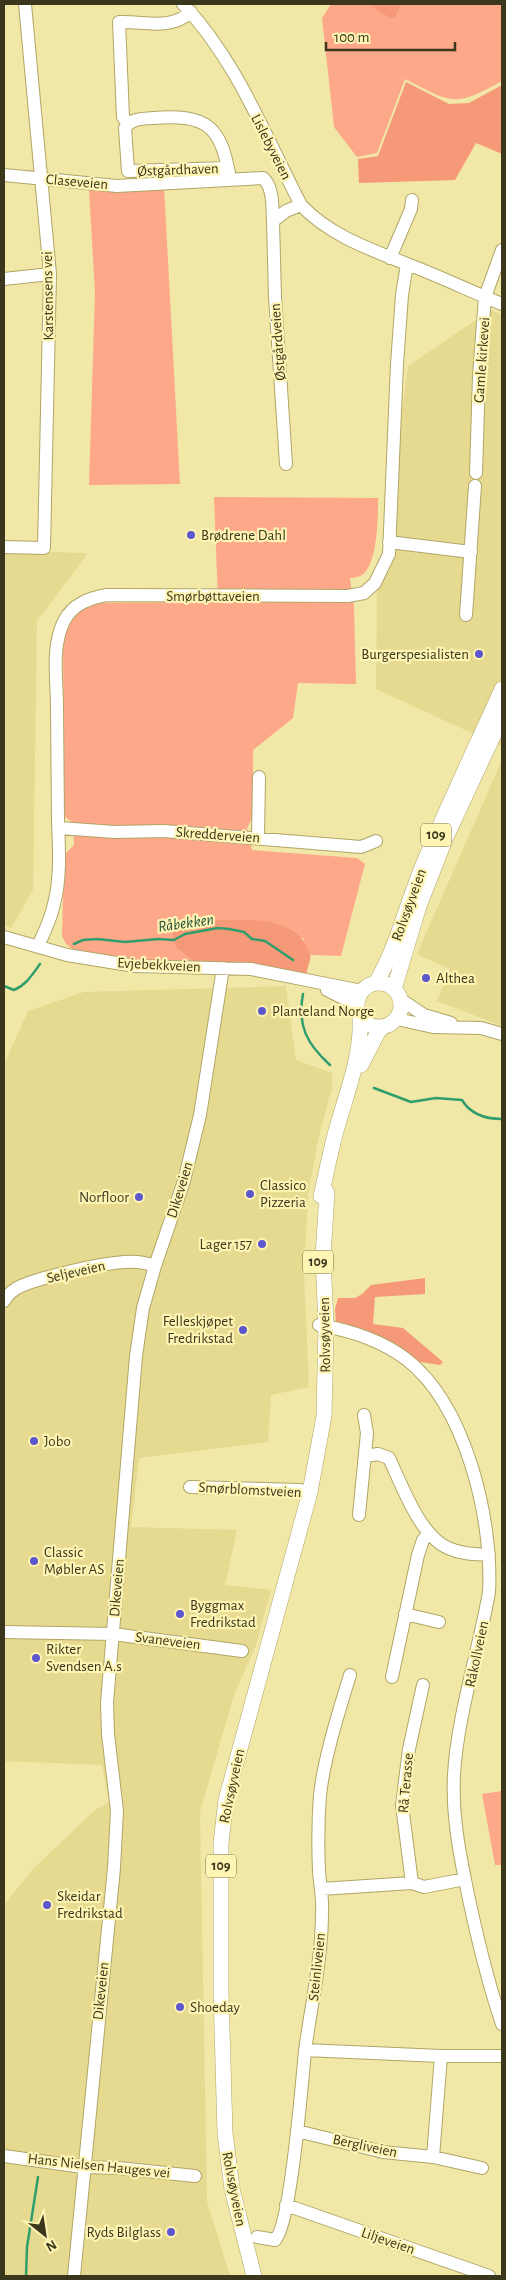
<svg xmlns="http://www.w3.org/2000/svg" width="506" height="2280" font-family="'Alegreya Sans',sans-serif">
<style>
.built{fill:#e6da91}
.green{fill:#fea88a}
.forest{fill:#f69978}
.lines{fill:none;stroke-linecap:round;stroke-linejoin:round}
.stream{stroke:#309d6d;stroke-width:2.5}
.minor-casing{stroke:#b0a667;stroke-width:14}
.major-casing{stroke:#b0a667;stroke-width:16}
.minor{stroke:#fff;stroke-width:12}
.major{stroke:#fff;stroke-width:15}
.poi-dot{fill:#5c57cf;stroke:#fef4b3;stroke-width:2}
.labels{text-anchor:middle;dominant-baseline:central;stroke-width:4.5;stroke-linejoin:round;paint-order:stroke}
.shield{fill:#fef4b3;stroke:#76704a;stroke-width:1}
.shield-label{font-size:14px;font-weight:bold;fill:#3b371d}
.street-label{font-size:15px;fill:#3b371d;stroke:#fef4b3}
.poi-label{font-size:15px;fill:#3b371d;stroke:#fef4b3;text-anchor:start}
.water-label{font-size:16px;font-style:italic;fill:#24503a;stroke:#fef4b3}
</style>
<rect width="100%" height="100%" fill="#f1e7a6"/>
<path class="built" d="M 491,310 L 502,315 L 502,747 L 376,689 L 377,590 L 408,366 Z
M 4,551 L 88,553 L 37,621 L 33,890 L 11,928 L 4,925 Z
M 502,760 L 502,1026 L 437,1001 L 450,969 L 417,954 Z
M 286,986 L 296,1060 L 332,1073 L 332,1088 L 319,1136 L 308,1195 L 304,1273 L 309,1387 L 271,1395 L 268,1442 L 139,1458 L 131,1527 L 237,1530 L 225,1585 L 271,1590 L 255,1648 L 234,1695 L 200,1812 L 207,2201 L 230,2276 L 4,2276 L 4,1905 L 33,1869 L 95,1810 L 109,1802 L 102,1765 L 4,1761 L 4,1065 L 28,1011 L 84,992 Z"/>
<path class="green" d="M 331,4 L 369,4 L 396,17 L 402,4 L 502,4 L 502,81 C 454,108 452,103 405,79 L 377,153 L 357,157 L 334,127 L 322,18 Z
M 164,187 L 180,484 L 89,485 L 95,292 L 89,189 Z
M 214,497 L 378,498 C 378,516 378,564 362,575 C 359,577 354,578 350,578 L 354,607 L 356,684 L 298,683 L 293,718 L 253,750 L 253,817 L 247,828 L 252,850 L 357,858 L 365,864 L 341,956 L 311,955 L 303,938 L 193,928 L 172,932 L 175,947 L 193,961 L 131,963 L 77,953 L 66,944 L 62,936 L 64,855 L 74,845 L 73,823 L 64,816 L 63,637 L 75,614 L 93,603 L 218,602 Z
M 502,1791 L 502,1865 L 495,1865 L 482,1794 Z"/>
<path class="forest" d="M 369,4 L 402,4 L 396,17 L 391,19 Z
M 406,82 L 449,104 L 469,103 L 502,85 L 502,154 L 476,143 L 455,180 L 359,183 L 358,159 L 378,156 Z
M 217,920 C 249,920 297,915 310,953 C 312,960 306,968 307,975 L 193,961 L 175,947 L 172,932 Z
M 425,1278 L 425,1294 L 375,1297 L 373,1324 L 403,1328 L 443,1362 L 440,1365 L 414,1361 L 396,1344 L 336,1323 L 335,1309 L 338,1298 L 355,1298 L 362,1294 L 371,1285 Z"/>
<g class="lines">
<path class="stream" d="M 74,944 L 83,940 L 97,939 L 125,942 L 158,939 L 174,940 L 185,934 L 218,928 L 229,929 L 244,932 L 252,939 L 265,941 L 293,960
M 4,986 L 14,990 C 26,985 32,975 40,964
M 303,994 C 297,1026 307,1044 330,1065
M 374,1088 L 411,1102 L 436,1098 L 462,1100 C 471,1115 486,1119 502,1119
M 26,2276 L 27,2247 L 38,2177"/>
<g class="minor-casing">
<path id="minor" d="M 183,4 C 237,61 265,136 301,205 C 329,235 369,249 407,264 C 439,276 470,291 502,304
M 128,124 L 123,117 L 119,22 C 145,21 169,31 191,12
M 228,168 L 128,171 L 125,128 C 131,118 143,119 153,118 C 208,114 221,126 230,179
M 4,175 L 117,186 L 263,178 C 274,188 272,207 273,221 L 286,211 L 301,205
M 273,221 L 275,297 L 286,464
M 390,258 L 411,209 L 412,200
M 4,279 L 50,274
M 476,473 L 479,376 L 485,297 L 502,250
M 389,542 L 471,552
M 4,547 L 44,548 L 50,274 L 25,4
M 466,615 L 475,486
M 59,828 L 115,832 L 164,831 L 361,847 L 376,841
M 258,837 L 259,777
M 4,937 L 67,955 L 135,966 L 251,969 L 362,991
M 38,946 C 44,933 51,919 54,904 C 61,878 59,847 58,821 C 58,783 57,745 57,707 C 57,680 51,647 64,621 C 73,604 89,598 107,595 L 348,596 L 364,593 L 375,583 L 389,554 L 397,364 L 402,295 L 407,264
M 327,990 L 349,1001 L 357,1008
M 400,999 L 424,1015 L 451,1023
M 397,1019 L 433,1027 L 481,1028 L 502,1034
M 4,1301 C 8,1294 14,1289 21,1286 C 45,1276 98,1264 124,1262 C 135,1261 145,1262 155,1266
M 319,1325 C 349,1330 382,1341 406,1359 C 466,1405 493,1520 489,1592 C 479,1650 457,1717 454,1775 C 452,1811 458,1845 465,1880 C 475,1929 486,1977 502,2024
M 366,1456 L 378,1454 L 389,1458 C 402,1485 419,1535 448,1548 C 461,1554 475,1554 489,1555
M 190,1487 L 299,1490 L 310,1492
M 359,1515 L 367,1433 L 364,1415
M 405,1614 L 439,1622
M 4,1632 L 113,1634 L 242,1651
M 392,1677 L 418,1555 L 423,1540 L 429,1533
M 412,1883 L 402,1805 L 409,1749 L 423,1685
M 321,1889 L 412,1883 L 424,1887 L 465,1879
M 305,2050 L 441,2056 L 502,2056
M 297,2131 L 383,2152 L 433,2157 L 482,2168
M 4,2156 L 83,2167 L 118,2168 L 195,2176
M 433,2157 L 441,2056
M 286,2205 L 489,2276
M 257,2237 L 275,2240 C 291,2225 302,2081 305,2051 C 311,2005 322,1960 322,1912 C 323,1899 320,1885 319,1871 C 318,1847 318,1820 320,1795 C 324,1758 339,1711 350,1675
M 74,2276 L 114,1868 L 117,1811 L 108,1734 L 107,1703 L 136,1356 L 143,1308 L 155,1266 L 184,1181 L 200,1115 L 223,968"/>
</g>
<g class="major-casing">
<path id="major" d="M 376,983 C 396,948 406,908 421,870 C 446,809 475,749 502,689
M357 1005a22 22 0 1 1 44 0a22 22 0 1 1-44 0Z
M 394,989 L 419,906 L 446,837 L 502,717
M 361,1065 L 377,1034 L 382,1027
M 321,1196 C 326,1175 330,1153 336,1131 C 346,1094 362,1057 360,1018
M 254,2276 L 232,2189 L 225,2133 L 221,1994 L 221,1843 L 226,1800 L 310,1492 L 324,1416 L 326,1326 L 323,1256 L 327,1193 L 324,1188"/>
</g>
<use href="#minor" class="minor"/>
<use href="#major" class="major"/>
</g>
<g class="poi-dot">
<circle cx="191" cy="535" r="5"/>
<circle cx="479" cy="654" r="5"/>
<circle cx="426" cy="978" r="5"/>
<circle cx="262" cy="1011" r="5"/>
<circle cx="250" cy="1194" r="5"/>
<circle cx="139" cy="1197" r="5"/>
<circle cx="262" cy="1244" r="5"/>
<circle cx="243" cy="1330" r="5"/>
<circle cx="34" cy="1441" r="5"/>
<circle cx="34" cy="1561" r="5"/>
<circle cx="180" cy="1614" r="5"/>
<circle cx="36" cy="1658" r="5"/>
<circle cx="47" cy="1905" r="5"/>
<circle cx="180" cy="2007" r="5"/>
<circle cx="171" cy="2232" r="5"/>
</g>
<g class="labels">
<g class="shield">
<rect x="421" y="823.5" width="30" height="23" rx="4"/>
<rect x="303" y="1250.5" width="30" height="23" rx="4"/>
<rect x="206" y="1854.5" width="30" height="23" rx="4"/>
</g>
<g class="shield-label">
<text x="436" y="835">109</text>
<text x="318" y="1262">109</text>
<text x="221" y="1866">109</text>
</g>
<g class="street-label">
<text transform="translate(271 147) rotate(63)">Lislebyveien</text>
<text transform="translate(178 170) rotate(-2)">Østgårdhaven</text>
<text transform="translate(77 182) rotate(5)">Claseveien</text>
<text transform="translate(48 296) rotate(-91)">Karstensens vei</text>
<text transform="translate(278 342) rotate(-94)">Østgårdveien</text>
<text transform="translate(482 360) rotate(-86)">Gamle kirkevei</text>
<text x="213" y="596">Smørbøttaveien</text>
<text transform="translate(218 835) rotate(4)">Skredderveien</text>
<text transform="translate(409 905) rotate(-70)">Rolvsøyveien</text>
<text transform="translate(159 965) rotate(3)">Evjebekkveien</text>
<text transform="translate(180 1190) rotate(-73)">Dikeveien</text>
<text transform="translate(76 1272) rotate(-13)">Seljeveien</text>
<text transform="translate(325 1335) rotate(-91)">Rolvsøyveien</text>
<text transform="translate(250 1490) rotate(3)">Smørblomstveien</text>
<text transform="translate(117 1588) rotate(-85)">Dikeveien</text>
<text transform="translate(168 1641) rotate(7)">Svaneveien</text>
<text transform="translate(477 1654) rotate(-78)">Råkollveien</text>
<text transform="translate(406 1783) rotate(-85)">Rå Terasse</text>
<text transform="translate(232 1786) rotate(-78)">Rolvsøyveien</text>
<text transform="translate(317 1967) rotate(-84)">Steinliveien</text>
<text transform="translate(101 1991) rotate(-84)">Dikeveien</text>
<text transform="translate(365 2146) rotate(12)">Bergliveien</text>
<text transform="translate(99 2166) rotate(6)">Hans Nielsen Hauges vei</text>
<text transform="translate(234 2189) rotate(79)">Rolvsøyveien</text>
<text transform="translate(388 2241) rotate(19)">Liljeveien</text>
</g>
<g class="poi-label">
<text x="201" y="535">Brødrene Dahl</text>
<text x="469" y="654" text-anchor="end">Burgerspesialisten</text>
<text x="436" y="978">Althea</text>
<text x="272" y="1011">Planteland Norge</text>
<text x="260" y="1185">Classico<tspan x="260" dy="17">Pizzeria</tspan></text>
<text x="129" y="1197" text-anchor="end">Norfloor</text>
<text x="252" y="1244" text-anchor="end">Lager 157</text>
<text x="233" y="1321" text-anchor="end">Felleskjøpet<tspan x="233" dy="17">Fredrikstad</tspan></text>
<text x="44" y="1441">Jobo</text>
<text x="44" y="1552">Classic<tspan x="44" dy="17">Møbler AS</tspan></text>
<text x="190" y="1605">Byggmax<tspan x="190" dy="17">Fredrikstad</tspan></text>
<text x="46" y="1649">Rikter<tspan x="46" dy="17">Svendsen A.s</tspan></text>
<text x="57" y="1896">Skeidar<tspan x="57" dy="17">Fredrikstad</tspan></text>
<text x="190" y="2007">Shoeday</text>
<text x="161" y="2232" text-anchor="end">Ryds Bilglass</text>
</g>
<g class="water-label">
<text transform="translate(186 923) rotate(-8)">Råbekken</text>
</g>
</g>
<rect width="506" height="2280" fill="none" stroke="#3b371d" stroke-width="10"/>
<g transform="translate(45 2235) rotate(150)" stroke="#fef4b3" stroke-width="4" paint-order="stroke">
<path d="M0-4L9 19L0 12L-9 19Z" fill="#3b371d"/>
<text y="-8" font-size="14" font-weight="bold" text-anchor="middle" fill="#3b371d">N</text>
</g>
<path d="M326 42v8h129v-8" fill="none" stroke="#3b371d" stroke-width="2.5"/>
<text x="334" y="42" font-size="15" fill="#3b371d" stroke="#fef4b3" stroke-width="4" paint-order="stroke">100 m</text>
</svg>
